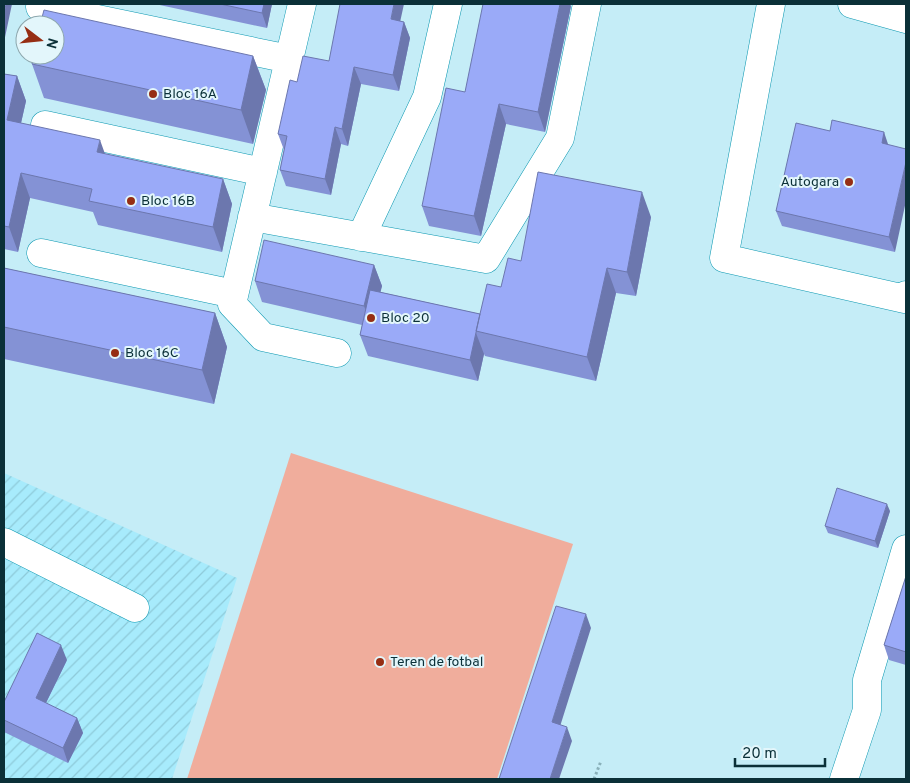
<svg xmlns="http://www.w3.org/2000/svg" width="910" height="783" font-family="Overpass,sans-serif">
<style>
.industrial{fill:url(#industrial-furrows)}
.park{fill:#f0ad9c}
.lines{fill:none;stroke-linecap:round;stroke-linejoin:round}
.minor-casing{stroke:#0c98b1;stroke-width:29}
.path{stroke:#8ab1ba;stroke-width:3;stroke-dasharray:2.5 2.5;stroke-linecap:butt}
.minor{stroke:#fff;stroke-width:28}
.wall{fill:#8492d5}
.shaded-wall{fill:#6c77ae}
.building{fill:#9aaaf8;stroke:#6c77ae}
.poi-dot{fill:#962e14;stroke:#e3f6fb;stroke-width:2}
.labels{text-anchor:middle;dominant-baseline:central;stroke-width:4;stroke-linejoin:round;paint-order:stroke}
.poi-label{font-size:14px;fill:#0b3038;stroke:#e3f6fb;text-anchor:start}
</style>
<defs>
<pattern id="industrial-furrows" width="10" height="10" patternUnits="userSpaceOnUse" patternTransform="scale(1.25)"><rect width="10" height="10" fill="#a7ebfc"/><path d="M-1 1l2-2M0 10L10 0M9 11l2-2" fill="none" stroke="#8ecad9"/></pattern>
</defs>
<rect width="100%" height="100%" fill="#c5edf7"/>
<path class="industrial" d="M 4,473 L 237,578 L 172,779 L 4,779 Z"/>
<path class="park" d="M 291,453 L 573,544 L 497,779 L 187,779 Z"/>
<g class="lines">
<g class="minor-casing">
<path id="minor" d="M 302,4 L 232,304 L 263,337 L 337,353
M 771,4 L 724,258 L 905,299 L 906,295
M 852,4 L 906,19
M 40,7 L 289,59
M 45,125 L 263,172
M 252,217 L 486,259 L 560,138 L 587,4
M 361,237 L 427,97 L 448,4
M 41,253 L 234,294
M 4,542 L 135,608
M 844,779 L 867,710 L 867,680 L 906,549"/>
</g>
<path class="path" d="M 594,779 L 601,761"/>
<use href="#minor" class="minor"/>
</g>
<path class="wall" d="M 155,4 L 272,4 L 267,28 Z
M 571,6 L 545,132 L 506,124 L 481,236 L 429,226 L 422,206 Z
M 400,21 L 404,22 L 410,38 L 399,91 L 361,84 L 348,146 L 341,144 L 331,195 L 286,186 L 280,170 L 284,150 L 278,134 L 297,82 Z
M 253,56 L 266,90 L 253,144 L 44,98 L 32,64 Z
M 4,74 L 17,76 L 26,101 L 21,123 L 105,154 L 223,179 L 232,204 L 222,252 L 98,225 L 93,212 L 30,198 L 18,252 L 4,249 Z
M 830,131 L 884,132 L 895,252 L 782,226 L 776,211 Z
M 651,217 L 636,296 L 616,293 L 596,381 L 485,356 L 484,354 L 478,381 L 368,356 L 360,335 L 362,325 L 262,302 L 255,281 L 374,265 L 382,286 L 380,292 L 480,314 L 521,261 Z
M 4,268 L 215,313 L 227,347 L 214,404 L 4,359 Z
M 890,511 L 878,548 L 828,533 L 825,526 Z
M 906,576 L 906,665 L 889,660 L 884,645 Z
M 67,660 L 46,703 L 77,718 L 83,733 L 68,763 L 4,732 L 4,720 Z"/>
<path class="shaded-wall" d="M 6,4 L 12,4 L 4,42 L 4,14 Z
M 264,4 L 272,4 L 267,28 L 262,13 Z
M 394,4 L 404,4 L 397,36 L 391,19 Z
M 560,4 L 570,4 L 571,6 L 545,132 L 538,112 Z
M 404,22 L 410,38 L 399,91 L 393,75 Z
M 253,56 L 266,90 L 253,144 L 241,110 Z
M 354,67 L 361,84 L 348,146 L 342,129 Z
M 17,76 L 26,101 L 16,145 L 7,120 Z
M 499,104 L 506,124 L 481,236 L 474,216 Z
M 335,127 L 341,144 L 331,195 L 325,179 Z
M 884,132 L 889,147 L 882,143 Z
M 100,140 L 109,165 L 97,152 Z
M 906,162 L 906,201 L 895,252 L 889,237 Z
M 21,173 L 30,198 L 18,252 L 9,227 Z
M 223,179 L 232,204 L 222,252 L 213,227 Z
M 642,192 L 651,217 L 636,296 L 627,272 Z
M 374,265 L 382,286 L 372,327 L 364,306 Z
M 607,268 L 616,293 L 596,381 L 587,357 Z
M 215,313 L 227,347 L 214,404 L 202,370 Z
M 476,333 L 484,354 L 478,381 L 470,360 Z
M 887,504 L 890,511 L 878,548 L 875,541 Z
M 586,614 L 591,628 L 557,736 L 552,722 Z
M 61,645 L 67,660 L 41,713 L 36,698 Z
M 77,718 L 83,733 L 68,763 L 63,748 Z
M 567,727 L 572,741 L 559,779 L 550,779 Z"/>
<path class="building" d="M 4,4 L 6,4 L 4,14 Z
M 220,4 L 264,4 L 262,13 Z
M 340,4 L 394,4 L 391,19 L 404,22 L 393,75 L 354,67 L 342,129 L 335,127 L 325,179 L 280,170 L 287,136 L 278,134 L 290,80 L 297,82 L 303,56 L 329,61 Z
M 483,4 L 560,4 L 538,112 L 499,104 L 474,216 L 422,206 L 446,88 L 465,92 Z
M 44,10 L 253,56 L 241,110 L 32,64 L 34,55 L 55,55 L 55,25 L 40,25 Z
M 4,74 L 17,76 L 7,120 L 100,140 L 97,152 L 223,179 L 213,227 L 89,201 L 92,189 L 21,173 L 9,227 L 4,226 Z
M 832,120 L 884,132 L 882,143 L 906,149 L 906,162 L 889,237 L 776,211 L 796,123 L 830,131 Z
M 538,172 L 642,192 L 627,272 L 607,268 L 587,357 L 476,331 L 487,284 L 501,287 L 508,258 L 521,261 Z
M 264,240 L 374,265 L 364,306 L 255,281 Z
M 4,268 L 215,313 L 202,370 L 4,327 Z
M 370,290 L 480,314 L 470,360 L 360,335 Z
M 837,488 L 887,504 L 875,541 L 825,526 Z
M 906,576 L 906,652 L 884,645 Z
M 556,606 L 586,614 L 552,722 L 567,727 L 550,779 L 499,779 Z
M 37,633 L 61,645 L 36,698 L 77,718 L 63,748 L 4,720 L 4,702 Z"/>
<g class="poi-dot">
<circle cx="153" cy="94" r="5"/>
<circle cx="849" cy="182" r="5"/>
<circle cx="131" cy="201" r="5"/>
<circle cx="371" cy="318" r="5"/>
<circle cx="115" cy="353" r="5"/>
<circle cx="380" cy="662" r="5"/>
</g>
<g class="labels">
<g class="poi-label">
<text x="163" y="94">Bloc 16A</text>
<text x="839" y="182" text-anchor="end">Autogara</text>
<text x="141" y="201">Bloc 16B</text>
<text x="381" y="318">Bloc 20</text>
<text x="125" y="353">Bloc 16C</text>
<text x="390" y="662">Teren de fotbal</text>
</g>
</g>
<rect width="910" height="783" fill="none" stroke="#0b3038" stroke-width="10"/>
<g transform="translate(40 40) rotate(106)"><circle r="24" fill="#e3f6fb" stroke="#8da7ad"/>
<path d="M0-4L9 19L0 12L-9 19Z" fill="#962e14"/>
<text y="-8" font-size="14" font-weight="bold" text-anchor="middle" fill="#0b3038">N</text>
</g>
<path d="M735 758v8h90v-8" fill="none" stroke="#0b3038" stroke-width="2.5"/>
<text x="742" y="758" font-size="15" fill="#0b3038" stroke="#e3f6fb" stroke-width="4" paint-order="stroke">20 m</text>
</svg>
